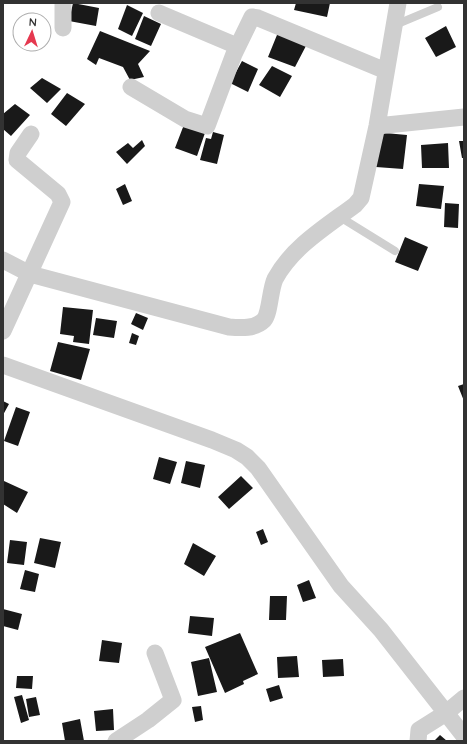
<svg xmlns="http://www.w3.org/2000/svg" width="467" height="744" font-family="Quicksand,sans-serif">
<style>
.building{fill:#191919}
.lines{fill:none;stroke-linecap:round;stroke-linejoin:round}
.lane{stroke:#cfcfcf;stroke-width:8}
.street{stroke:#cfcfcf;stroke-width:17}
</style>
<rect width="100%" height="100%" fill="#fff"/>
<path class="building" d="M 73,3 L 99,8 L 96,26 L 69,21 Z
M 296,3 L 330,3 L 327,17 L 294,10 Z
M 127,5 L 143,13 L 132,36 L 118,29 Z
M 144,16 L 161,24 L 151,46 L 135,39 Z
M 446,26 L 456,47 L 436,57 L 425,38 Z
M 279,30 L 308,42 L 295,67 L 268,57 Z
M 100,31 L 150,51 L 138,64 L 144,77 L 130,80 L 123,67 L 99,58 L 96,65 L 87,59 Z
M 242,61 L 258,69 L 248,92 L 230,83 Z
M 272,66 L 292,76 L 280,97 L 259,85 Z
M 42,78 L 61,89 L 47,103 L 30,88 Z
M 67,93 L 85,104 L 66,126 L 51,114 Z
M 15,104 L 30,115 L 11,136 L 3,129 L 3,114 Z
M 185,122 L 206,130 L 197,156 L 175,148 Z
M 213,132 L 224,135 L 217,164 L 200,160 L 206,138 L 211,139 Z
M 385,133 L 407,135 L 403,169 L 376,167 L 377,138 Z
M 142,140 L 145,146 L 127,164 L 116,152 L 128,143 L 133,148 Z
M 459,141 L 464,141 L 464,158 L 462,158 Z
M 448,143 L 449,168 L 422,168 L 421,145 Z
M 125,184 L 132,201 L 123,205 L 116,189 Z
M 419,184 L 444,186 L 441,209 L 416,206 Z
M 445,203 L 459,204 L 458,228 L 444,227 Z
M 405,237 L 428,247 L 418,271 L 395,262 Z
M 63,307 L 93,310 L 89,344 L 73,342 L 74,336 L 60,334 Z
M 136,313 L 148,318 L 143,330 L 131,324 Z
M 96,318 L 117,321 L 114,338 L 93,335 Z
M 132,333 L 139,336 L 136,345 L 129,343 Z
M 58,342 L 90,349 L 81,380 L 50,371 Z
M 464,384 L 464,401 L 458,386 Z
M 3,401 L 9,404 L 3,415 Z
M 16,407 L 30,412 L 18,446 L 4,441 Z
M 159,457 L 177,462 L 170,484 L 153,479 Z
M 186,461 L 205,465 L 200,488 L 181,483 Z
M 241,476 L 253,488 L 229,509 L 218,497 Z
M 4,481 L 28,492 L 17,513 L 3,504 Z
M 263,529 L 268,542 L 261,545 L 256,532 Z
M 40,538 L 61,542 L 55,568 L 34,563 Z
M 10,540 L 27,542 L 24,565 L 7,563 Z
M 193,543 L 216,556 L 204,576 L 184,564 Z
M 25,570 L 39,574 L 35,592 L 20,589 Z
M 309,580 L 316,598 L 303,602 L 297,585 Z
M 270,596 L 287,596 L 286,620 L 269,620 Z
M 3,609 L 22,614 L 18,630 L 3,626 Z
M 190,616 L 214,618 L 212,636 L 188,633 Z
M 240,633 L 258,674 L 243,681 L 244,684 L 225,693 L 205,647 Z
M 102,640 L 122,643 L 119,663 L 99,661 Z
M 297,656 L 299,677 L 278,678 L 277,657 Z
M 209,658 L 217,692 L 198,696 L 191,662 Z
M 343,659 L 344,676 L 323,677 L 322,660 Z
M 17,676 L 33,676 L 32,689 L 16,688 Z
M 279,685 L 283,698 L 270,702 L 266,689 Z
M 22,695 L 29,720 L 21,723 L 14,697 Z
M 36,697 L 40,715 L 29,717 L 26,699 Z
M 201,706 L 203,720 L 195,722 L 192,707 Z
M 113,709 L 114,730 L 96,731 L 94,711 Z
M 80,719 L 84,741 L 65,741 L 62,723 Z
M 440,735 L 447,741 L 434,741 Z"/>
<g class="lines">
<path class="lane" d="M 395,25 L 438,7
M 340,217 L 395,251"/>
<path class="street" d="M 159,13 L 237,46
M 63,28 L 63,3
M 131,87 L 185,119 L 207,126 L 234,54 L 252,17 L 258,18 L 386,71
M 377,126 L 464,117
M 3,260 L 30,274 L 229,327 C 241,328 255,329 264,320 C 270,313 270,290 275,279 C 292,247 327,226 355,205 L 361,198 L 377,126 L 398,3
M 3,331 L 62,202 L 58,194 L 17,160 L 18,153 L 31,134
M 3,365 L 212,440 L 236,450 L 247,457 L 258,468 L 341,586 L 381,630 L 464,736
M 116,741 L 148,720 L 173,700 L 155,653
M 418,741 L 419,730 L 446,713 L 464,698"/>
</g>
<rect width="467" height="744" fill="none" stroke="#323232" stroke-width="8"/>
<g transform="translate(32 32) rotate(4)"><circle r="19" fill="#ffffff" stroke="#adadad"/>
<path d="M0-3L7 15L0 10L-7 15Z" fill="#e5384f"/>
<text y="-6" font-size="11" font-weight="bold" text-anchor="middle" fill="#323232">N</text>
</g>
</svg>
